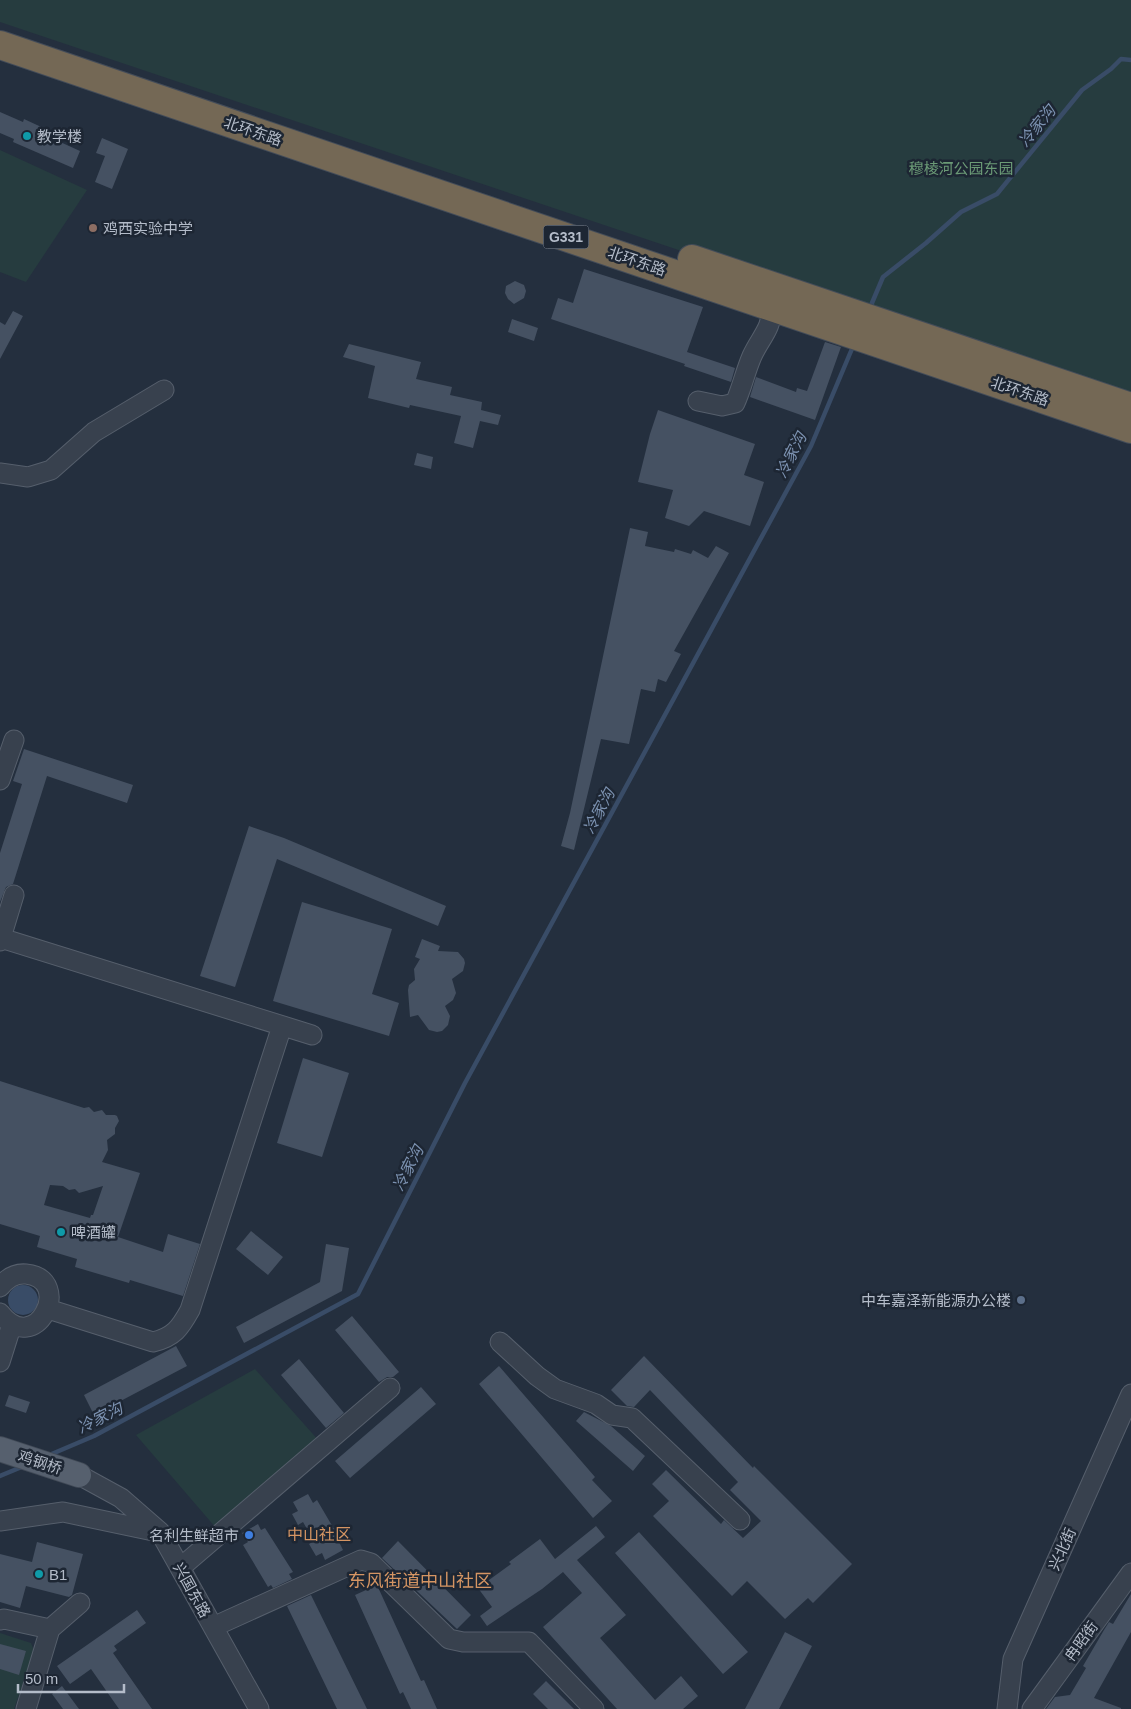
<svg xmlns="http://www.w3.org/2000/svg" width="1131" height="1709" font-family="Helvetica,'Noto Sans SC',sans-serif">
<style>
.green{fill:#263c3f}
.water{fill:#394c67}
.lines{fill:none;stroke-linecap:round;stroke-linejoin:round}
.stream{stroke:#394c67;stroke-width:4.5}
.building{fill:#455162;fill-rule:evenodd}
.minor-casing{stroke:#565f6c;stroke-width:21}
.major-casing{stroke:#414a57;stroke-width:26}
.highway-casing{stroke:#434c59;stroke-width:30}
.minor{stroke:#38414e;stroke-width:19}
.major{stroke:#56606e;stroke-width:24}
.highway{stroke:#746855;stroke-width:28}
.culture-dot{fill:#0f9aa8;stroke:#1d2633;stroke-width:2}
.education-dot{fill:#8d6e63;stroke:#1d2633;stroke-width:2}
.service-dot{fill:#5c6f8a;stroke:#1d2633;stroke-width:2}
.shop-dot{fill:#3f7fe0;stroke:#1d2633;stroke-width:2}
.labels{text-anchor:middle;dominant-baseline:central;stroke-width:5;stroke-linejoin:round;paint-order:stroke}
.shield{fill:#1d2633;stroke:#878f9c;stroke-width:1}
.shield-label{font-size:14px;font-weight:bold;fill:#b4bcc9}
.street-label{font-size:15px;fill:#b4bcc9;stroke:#1d2633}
.poi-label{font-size:15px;fill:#b4bcc9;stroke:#1d2633;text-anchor:start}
.park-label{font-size:15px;fill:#6b9a76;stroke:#1d2633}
.water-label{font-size:16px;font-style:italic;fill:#7c92b1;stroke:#1d2633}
.neighbourhood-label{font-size:16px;fill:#d59563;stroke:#1d2633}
.quarter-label{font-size:18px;fill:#d59563;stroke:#1d2633}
</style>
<rect width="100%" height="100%" fill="#242f3e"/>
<path class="green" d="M 0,0 L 1131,0 L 1131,402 L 0,22 Z
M 0,150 L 87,190 L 26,282 L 0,272 Z
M 255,1369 L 320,1442 L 216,1528 L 136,1435 Z
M 0,1633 L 31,1643 L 34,1651 L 14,1709 L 0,1709 Z"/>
<path class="water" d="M8 1300a15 15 0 1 1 30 0a15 15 0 1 1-30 0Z"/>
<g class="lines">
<path class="stream" d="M 869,310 L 883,277 L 926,243 L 961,212 L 997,194 L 1082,90 L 1111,69 L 1121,59 L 1131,60
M 47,1456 L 94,1436 L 358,1294 L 465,1083 L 811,446 L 854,344
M 0,1476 L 24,1466"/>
</g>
<path class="building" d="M 0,112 L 23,122 L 24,119 L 50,131 L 47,136 L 80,151 L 73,168 L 13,142 L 14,139 L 0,133 Z
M 102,138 L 128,149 L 112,189 L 95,182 L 105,156 L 96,153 Z
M 584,269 L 703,307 L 687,352 L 735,368 L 731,382 L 684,366 L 685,364 L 551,319 L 558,298 L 573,303 Z
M 515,281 L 524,285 L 526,291 L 524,298 L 514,304 L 508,299 L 505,293 L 506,286 Z
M 13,311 L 23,316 L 0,359 L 0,322 L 5,325 Z
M 512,319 L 538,328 L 534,341 L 508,332 Z
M 825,342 L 841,347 L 815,420 L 750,397 L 756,377 L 796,392 L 797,388 L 807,391 Z
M 349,344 L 421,362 L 416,379 L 452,387 L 450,395 L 482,402 L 481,410 L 501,415 L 498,425 L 480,421 L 473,448 L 454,443 L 461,416 L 410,405 L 409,408 L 368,398 L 375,366 L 343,357 Z
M 658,410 L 755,444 L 744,475 L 764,482 L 750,526 L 704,511 L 689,526 L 665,518 L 673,490 L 638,482 L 650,434 Z
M 417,453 L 433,457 L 431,469 L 414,465 Z
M 630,528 L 648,532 L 645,546 L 674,552 L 675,549 L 691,554 L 693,550 L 708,558 L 716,546 L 729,553 L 674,651 L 681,654 L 666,682 L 658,679 L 655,692 L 641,689 L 629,744 L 601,739 L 574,850 L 561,846 L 570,813 Z
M 24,749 L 133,785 L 127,803 L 47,776 L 13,884 L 6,887 L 0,902 L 0,853 L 22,784 L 13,781 Z
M 249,826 L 284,838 L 446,906 L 438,926 L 277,859 L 235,987 L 200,976 Z
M 302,902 L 392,929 L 372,994 L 399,1003 L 389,1036 L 273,1001 Z
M 422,939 L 440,946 L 438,951 L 458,952 L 464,959 L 465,963 L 463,971 L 452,979 L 456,993 L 453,1000 L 445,1006 L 450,1016 L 448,1025 L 442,1031 L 437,1032 L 429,1030 L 418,1015 L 410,1017 L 408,990 L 409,985 L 415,980 L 414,969 L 420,959 L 415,957 Z
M 303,1058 L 349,1073 L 322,1157 L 277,1143 Z
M 0,1081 L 84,1108 L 89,1107 L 94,1112 L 102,1110 L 106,1115 L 115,1115 L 117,1116 L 119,1121 L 115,1128 L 115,1134 L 107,1140 L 108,1150 L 102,1162 L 140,1173 L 118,1237 L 163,1252 L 168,1234 L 200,1244 L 183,1296 L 130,1280 L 129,1283 L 75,1267 L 77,1259 L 37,1247 L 40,1236 L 0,1224 ZM 50,1185 L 63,1186 L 69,1190 L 75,1189 L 79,1193 L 103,1186 L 93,1215 L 91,1215 L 90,1218 L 44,1205 Z
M 251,1231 L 283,1257 L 268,1275 L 236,1249 Z
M 326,1244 L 349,1248 L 342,1291 L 244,1343 L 236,1327 L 320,1282 Z
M 352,1316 L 399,1372 L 393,1377 L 387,1377 L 379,1382 L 335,1330 Z
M 176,1346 L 187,1366 L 94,1415 L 84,1395 Z
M 644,1356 L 753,1468 L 754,1466 L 852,1564 L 813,1603 L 808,1598 L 785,1619 L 747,1581 L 732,1596 L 653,1516 L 669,1501 L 652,1484 L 666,1470 L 721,1524 L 724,1520 L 743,1538 L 761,1521 L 730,1490 L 738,1482 L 650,1390 L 634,1407 L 627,1406 L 611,1390 Z
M 299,1359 L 344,1413 L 326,1428 L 281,1375 Z
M 499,1366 L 595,1477 L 592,1480 L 612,1501 L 593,1518 L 479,1384 Z
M 421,1387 L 436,1404 L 350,1478 L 335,1461 Z
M 9,1395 L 30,1402 L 26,1413 L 5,1406 Z
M 584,1412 L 611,1426 L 645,1456 L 633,1471 L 576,1421 Z
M 308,1494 L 313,1503 L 317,1500 L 334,1529 L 335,1528 L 342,1540 L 339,1542 L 343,1550 L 325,1560 L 322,1553 L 316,1556 L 309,1544 L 314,1541 L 303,1522 L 298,1525 L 292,1514 L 298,1511 L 293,1502 Z
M 258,1524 L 261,1530 L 265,1528 L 293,1572 L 289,1574 L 292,1579 L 273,1588 L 271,1585 L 268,1587 L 243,1545 L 248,1542 L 242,1533 Z
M 596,1526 L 605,1537 L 577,1560 L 626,1615 L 600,1638 L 655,1700 L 681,1676 L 698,1696 L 683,1709 L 617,1709 L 543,1627 L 582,1593 L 563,1572 L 542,1589 L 487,1626 L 480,1616 L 492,1607 L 478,1588 L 511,1564 L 509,1562 L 540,1539 L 555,1559 Z
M 639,1532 L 748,1652 L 723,1674 L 615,1553 Z
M 398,1541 L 471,1615 L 457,1629 L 382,1558 Z
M 37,1542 L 83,1554 L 72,1595 L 69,1597 L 26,1586 L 20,1608 L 0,1602 L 0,1554 L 32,1562 Z
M 377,1585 L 421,1681 L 424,1680 L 437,1709 L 411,1709 L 403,1692 L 400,1694 L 355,1595 Z
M 1131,1594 L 1131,1632 L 1094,1698 L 1121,1708 L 1121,1709 L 1046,1709 L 1055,1697 L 1070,1695 L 1086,1668 L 1083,1666 L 1104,1630 L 1109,1622 L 1113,1624 Z
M 311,1595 L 367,1709 L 337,1709 L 287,1606 Z
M 137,1610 L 146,1623 L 114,1646 L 117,1650 L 113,1653 L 152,1709 L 119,1709 L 91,1669 L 70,1684 L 57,1666 Z
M 785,1632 L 812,1646 L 779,1709 L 745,1709 Z
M 0,1644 L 26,1651 L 19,1675 L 0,1669 Z
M 546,1681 L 574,1709 L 548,1709 L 533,1694 Z
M 62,1686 L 79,1709 L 63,1709 L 52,1694 Z"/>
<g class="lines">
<g class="minor-casing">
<path id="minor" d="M 698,401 L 722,406 L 735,403 C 742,388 745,372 752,356 C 760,338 772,329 772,307
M 0,473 L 28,477 L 51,470 L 94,432 L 164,390
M 0,780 L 14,740
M 1,938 L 312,1035
M 0,941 L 14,895
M 0,1287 C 7,1278 15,1273 26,1274 C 75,1279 36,1359 0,1313
M 48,1309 L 153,1342 C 174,1337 180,1328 190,1310 L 282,1026
M 500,1342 L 537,1376 L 555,1389 L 596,1404 L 612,1415 L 632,1418 L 740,1520
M 0,1362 L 12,1324
M 79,1475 L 121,1498 L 160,1532 L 259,1709
M 0,1521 L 63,1512 L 158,1532
M 180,1568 L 390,1388
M 0,1620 L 4,1619 L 50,1629 L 26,1709
M 213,1627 L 361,1560 L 371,1563 L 449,1639 L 463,1642 L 529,1642 L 594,1709
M 50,1629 L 80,1603
M 1007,1709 L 1013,1659 L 1131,1394
M 1032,1709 L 1131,1573"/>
</g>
<g class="major-casing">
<path id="major" d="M 0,1449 L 79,1475"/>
</g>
<g class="highway-casing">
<path id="highway" d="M 0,45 L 1131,429
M 692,259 L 1131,407"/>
</g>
<use href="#minor" class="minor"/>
<use href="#major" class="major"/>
<use href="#highway" class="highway"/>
</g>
<g class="culture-dot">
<circle cx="27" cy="136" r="5"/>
<circle cx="61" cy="1232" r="5"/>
<circle cx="39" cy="1574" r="5"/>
</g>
<circle class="education-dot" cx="93" cy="228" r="5"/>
<circle class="service-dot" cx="1021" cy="1300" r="5"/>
<circle class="shop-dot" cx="249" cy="1535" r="5"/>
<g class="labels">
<rect class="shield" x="543.5" y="225.5" width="45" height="23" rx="4"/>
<g class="shield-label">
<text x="566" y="237">G331</text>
</g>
<g class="street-label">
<text transform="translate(253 131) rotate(19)">北环东路</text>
<text transform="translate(637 261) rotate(19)">北环东路</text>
<text transform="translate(1020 391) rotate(19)">北环东路</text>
<text transform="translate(40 1462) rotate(18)">鸡钢桥</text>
<text transform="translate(1062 1549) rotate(-66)">兴北街</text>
<text transform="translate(192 1590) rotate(61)">兴国东路</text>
<text transform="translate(1081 1641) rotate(-54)">冉昭街</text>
</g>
<g class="poi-label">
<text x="37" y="136">教学楼</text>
<text x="103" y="228">鸡西实验中学</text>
<text x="71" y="1232">啤酒罐</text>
<text x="1011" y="1300" text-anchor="end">中车嘉泽新能源办公楼</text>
<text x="239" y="1535" text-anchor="end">名利生鲜超市</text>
<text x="49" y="1574">B1</text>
</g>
<g class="park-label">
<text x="961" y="168">穆棱河公园东园</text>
</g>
<g class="water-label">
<text transform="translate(1037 126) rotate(-51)">冷家沟</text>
<text transform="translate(791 455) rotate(-63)">冷家沟</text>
<text transform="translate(599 811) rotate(-62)">冷家沟</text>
<text transform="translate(408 1168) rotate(-63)">冷家沟</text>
<text transform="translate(100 1418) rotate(-27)">冷家沟</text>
</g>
<g class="neighbourhood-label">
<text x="319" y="1534">中山社区</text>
</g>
<g class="quarter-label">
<text x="420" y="1581">东风街道中山社区</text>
</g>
</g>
<path d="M18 1684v8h106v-8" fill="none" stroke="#b4bcc9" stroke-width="2.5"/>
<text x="25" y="1684" font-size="15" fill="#b4bcc9" stroke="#1d2633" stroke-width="4" paint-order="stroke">50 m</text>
</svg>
